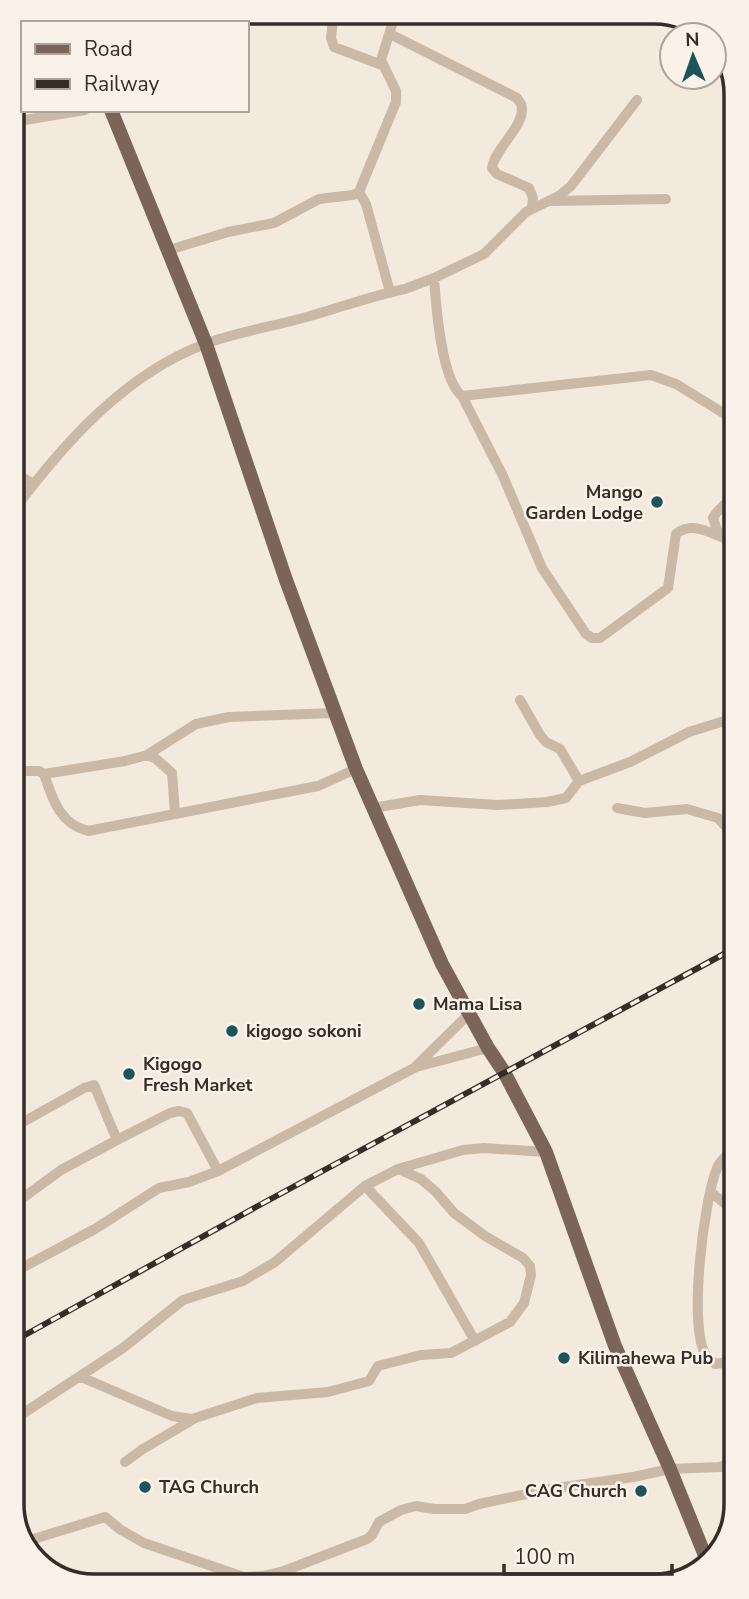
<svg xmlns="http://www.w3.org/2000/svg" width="749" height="1599" font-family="'Nunito Sans',sans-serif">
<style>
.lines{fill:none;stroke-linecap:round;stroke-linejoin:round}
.street{stroke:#cbb9a7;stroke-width:10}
.primary{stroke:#7a6558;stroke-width:14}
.rail-casing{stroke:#372d28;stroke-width:6}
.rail{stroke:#faf2e8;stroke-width:3.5;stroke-dasharray:10;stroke-linecap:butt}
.poi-dot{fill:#1c545a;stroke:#faf2e8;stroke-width:2.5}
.labels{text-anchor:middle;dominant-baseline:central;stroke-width:5;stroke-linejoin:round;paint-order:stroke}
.poi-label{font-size:18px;font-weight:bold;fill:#372d28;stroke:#faf2e8;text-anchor:start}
.rim{fill:none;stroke:#372d28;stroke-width:3.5}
</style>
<rect width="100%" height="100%" fill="#f3e9dc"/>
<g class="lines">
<path class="street" d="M 334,12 L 331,38 L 334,47 L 382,65
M 390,34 L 517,98 L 521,104 C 528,124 495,147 492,168 L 497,174 L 529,188 L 533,198 L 532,207
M 13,122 L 85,110
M 359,192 L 366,204 L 390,292
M 552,201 L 666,199
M 169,250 L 228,232 L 274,223 L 319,199 L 353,195 L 359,192 L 396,102 L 396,91 L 381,60 L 396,12
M 434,278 C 436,305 441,380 462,396 L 651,375 L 676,384 L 733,419
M 462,396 L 503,476 L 542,568 L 586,634 L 592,638 L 600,638 L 668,588 L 676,534 C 690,522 706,531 722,537
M 14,472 L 33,484
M 734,495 L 717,512 L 713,518 L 717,530 L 734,549
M 14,510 C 63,444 125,374 205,344 C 236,332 271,327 303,318 C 337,309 370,296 405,289 L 434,278 L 484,254 L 526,212 L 559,196 L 571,186 L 637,100
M 520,700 L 540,735 L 546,742 L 560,749 L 579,781
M 147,755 L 196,724 L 229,717 L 334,713
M 14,771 L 39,771 L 44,774 C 53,800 59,823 88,831 L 318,786 L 356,769
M 44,774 L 125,761 L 147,755 L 155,758 L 172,773 L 175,813
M 373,808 L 420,800 L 498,805 L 547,802 L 566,798 L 579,781 L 630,762 L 689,732 L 734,718
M 617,808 L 645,813 L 687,809 L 718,818 L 729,830 L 735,861
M 416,1066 L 469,1014
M 16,1126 L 84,1088 L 94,1085 L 117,1140 L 170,1113 L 179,1111 L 187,1113 L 218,1171
M 736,1149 C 728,1154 720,1160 717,1168 C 704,1199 687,1330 707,1357 C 709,1360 713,1361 715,1364 L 736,1361
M 365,1186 L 419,1243 L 475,1341
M 711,1192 L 736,1213
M 16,1203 L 61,1170 L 117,1140
M 16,1271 L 95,1229 L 159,1188 L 189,1182 L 218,1171 L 416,1067 L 488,1048
M 81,1377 L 172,1416 L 192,1419 L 257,1398 L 328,1392 L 369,1381 L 378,1366 L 421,1355 L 451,1353 L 510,1322 L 524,1303 L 531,1275 L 530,1266 L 523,1258 L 485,1236 L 454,1213 L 436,1192 L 421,1179 L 398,1169
M 16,1418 L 123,1348 L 183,1300 L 243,1281 L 275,1262 L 365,1186 L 398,1169 L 463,1150 L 484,1148 L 546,1152
M 125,1462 L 143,1449 L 192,1420
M 24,1542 L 105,1517 L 121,1530 L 144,1543 L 244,1577 L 263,1576 L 284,1571 L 367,1539 L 372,1535 L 379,1522 L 401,1510 L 416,1506 L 434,1509 L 465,1509 L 479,1504 L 550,1489 L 633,1477 L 670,1469 L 720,1467 L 736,1461"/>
<path class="primary" d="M 73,21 L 74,23
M 111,110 L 206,344 L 286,580 L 356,769 L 442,964 L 488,1048 L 504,1072 L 546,1152 L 615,1346 L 670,1469 L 708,1563"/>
<g class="rail-casing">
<path id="rail" d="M 16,1340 L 256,1207 L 735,948"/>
</g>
<use href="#rail" class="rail"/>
</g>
<g class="poi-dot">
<circle cx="657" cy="502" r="7"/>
<circle cx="419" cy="1004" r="7"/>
<circle cx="232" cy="1031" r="7"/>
<circle cx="129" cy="1074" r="7"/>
<circle cx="564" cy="1358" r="7"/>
<circle cx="145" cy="1487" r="7"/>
<circle cx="641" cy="1491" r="7"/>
</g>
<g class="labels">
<g class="poi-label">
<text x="643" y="492" text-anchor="end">Mango<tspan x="643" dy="21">Garden Lodge</tspan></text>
<text x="433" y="1004">Mama Lisa</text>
<text x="246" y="1031">kigogo sokoni</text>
<text x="143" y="1064">Kigogo<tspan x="143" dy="21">Fresh Market</tspan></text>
<text x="578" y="1358">Kilimahewa Pub</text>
<text x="159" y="1487">TAG Church</text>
<text x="627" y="1491" text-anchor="end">CAG Church</text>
</g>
</g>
<path d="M0 0H749V1599H0ZM94 24H654A70 70 0 0 1 724 94V1504A70 70 0 0 1 654 1574H94A70 70 0 0 1 24 1504V94A70 70 0 0 1 94 24Z" fill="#faf2e8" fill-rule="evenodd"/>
<path class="rim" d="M94 24H654A70 70 0 0 1 724 94V1504A70 70 0 0 1 654 1574H94A70 70 0 0 1 24 1504V94A70 70 0 0 1 94 24Z"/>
<rect x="21" y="21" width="228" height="91" fill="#faf2e8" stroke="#aca39b" stroke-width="2"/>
<rect x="35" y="44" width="35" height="10" fill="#7a6558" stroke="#aca39b" stroke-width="2"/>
<text x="84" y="56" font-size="21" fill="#372d28">Road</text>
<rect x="35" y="79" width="35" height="10" fill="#372d28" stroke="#aca39b" stroke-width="2"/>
<text x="84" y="91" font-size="21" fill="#372d28">Railway</text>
<g transform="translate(693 56) rotate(358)"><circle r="33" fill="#faf2e8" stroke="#aca39b" stroke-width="2"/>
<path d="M0-5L12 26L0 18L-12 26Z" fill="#1c545a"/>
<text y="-10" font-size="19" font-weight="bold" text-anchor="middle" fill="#372d28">N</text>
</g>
<path d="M504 1564v10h168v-10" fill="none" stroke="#372d28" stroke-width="3.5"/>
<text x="514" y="1564" font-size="21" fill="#372d28" stroke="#faf2e8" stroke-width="5" paint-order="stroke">100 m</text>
</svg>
